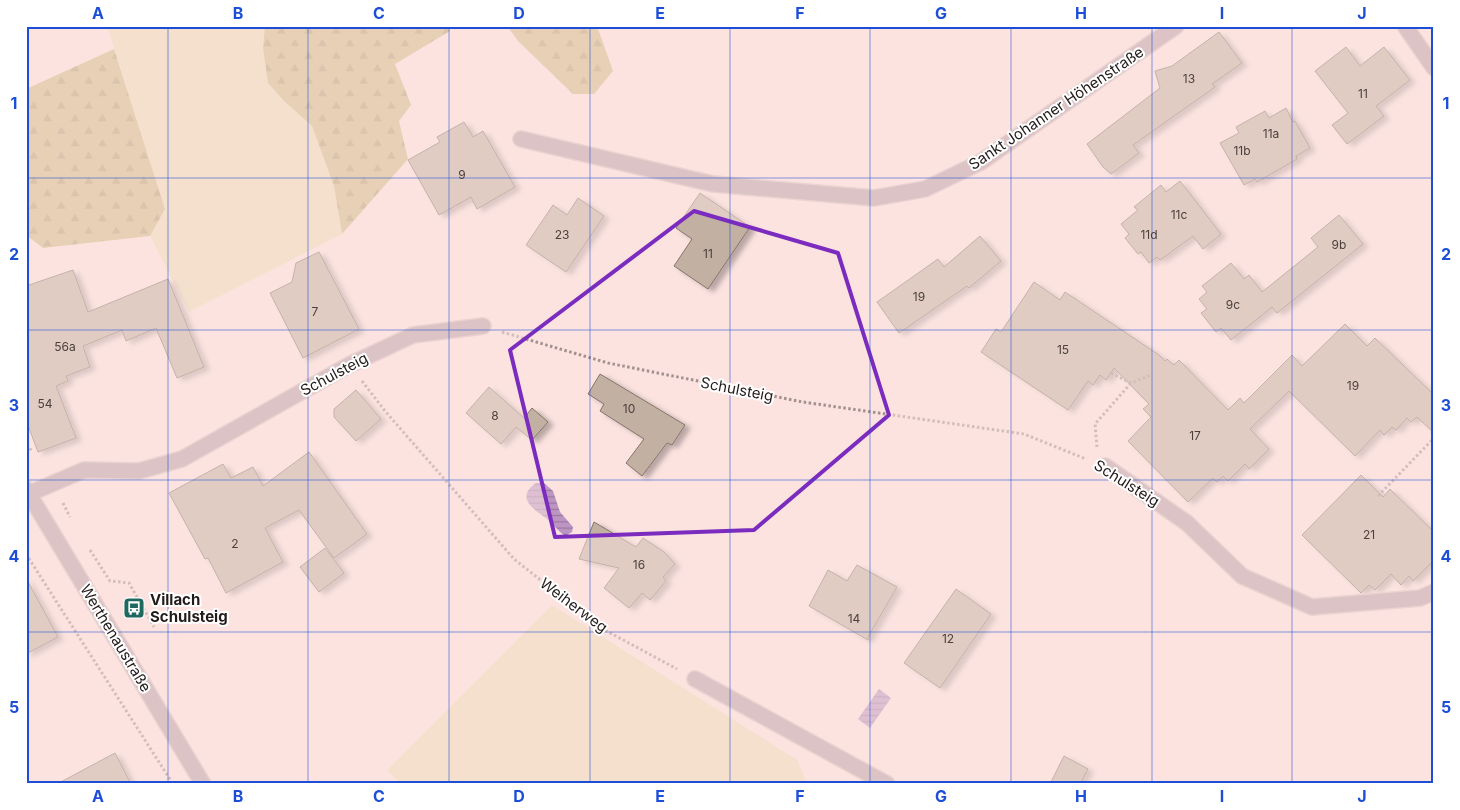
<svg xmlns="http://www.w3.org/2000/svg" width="1460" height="810" font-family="Inter,sans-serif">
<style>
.grass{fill:#eadbb6}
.forest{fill:url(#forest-firs)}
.water{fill:url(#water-rules)}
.building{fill:#c2b0a3;stroke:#857468;filter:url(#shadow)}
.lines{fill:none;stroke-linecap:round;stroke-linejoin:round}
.minor-casing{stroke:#d5bfbc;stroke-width:18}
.path{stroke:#a3918f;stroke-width:3;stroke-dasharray:2.5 2.5;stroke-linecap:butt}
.minor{stroke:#b79ca6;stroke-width:15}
.marked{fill:none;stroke:#7b2cbf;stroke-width:4;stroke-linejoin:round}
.grid{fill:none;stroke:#1d4ed8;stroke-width:1;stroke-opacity:0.55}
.labels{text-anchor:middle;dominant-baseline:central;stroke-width:4;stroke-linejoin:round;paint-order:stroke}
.number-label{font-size:12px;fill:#4b403c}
.street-label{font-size:15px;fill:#231b1a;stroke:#fff}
.poi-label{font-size:15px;font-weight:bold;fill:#231b1a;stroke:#fff;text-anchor:start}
.neatline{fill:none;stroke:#1d4ed8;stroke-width:2}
.grid-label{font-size:16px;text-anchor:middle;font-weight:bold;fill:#1d4ed8}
</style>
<defs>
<pattern id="forest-firs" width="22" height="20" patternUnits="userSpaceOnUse" patternTransform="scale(1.25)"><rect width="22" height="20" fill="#cfb981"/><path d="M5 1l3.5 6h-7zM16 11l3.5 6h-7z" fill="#b19e6f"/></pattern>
<pattern id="water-rules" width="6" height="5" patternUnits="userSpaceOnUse" patternTransform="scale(1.25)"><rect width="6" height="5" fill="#bc95c2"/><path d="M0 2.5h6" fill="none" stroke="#98799d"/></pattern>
<filter id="shadow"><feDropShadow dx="5.5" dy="3" stdDeviation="2.5" flood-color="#0004"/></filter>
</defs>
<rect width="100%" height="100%" fill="#fce3e0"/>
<path class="grass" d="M 107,26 L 265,26 L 263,48 L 268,83 L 283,100 L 312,126 L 334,186 L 342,234 L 189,312 L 150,236 L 165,209 Z
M 552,605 L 797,760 L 808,784 L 401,784 L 387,770 Z"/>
<path class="forest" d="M 265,26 L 449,26 L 450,31 L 395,64 L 411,105 L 399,121 L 408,159 L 342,234 L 334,186 L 312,126 L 283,100 L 268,83 L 263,48 Z
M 507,26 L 597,26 L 613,71 L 594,94 L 573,94 L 518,41 Z
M 114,49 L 165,209 L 150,236 L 43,248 L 26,235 L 26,89 Z"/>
<path class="water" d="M 536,483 L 544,483 L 553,491 L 560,512 L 573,527 L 572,532 L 565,536 C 558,531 553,524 547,519 C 535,510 514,498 536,483 Z
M 879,689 L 891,698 L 870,728 L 858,719 Z"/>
<path class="building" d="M 1219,32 L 1242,63 L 1212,84 L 1215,87 L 1133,145 L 1139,153 L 1111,174 L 1103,167 L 1087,144 L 1160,88 L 1155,71 L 1172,66 Z
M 1346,47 L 1360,66 L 1384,47 L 1410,80 L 1376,106 L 1384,116 L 1347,144 L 1332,125 L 1348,113 L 1315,71 Z
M 1286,108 L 1293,122 L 1295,121 L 1310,148 L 1296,156 L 1297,159 L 1257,182 L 1255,179 L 1244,185 L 1220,143 L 1239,133 L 1236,127 L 1265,111 L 1269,118 Z
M 464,122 L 473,137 L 483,131 L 515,187 L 477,209 L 471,197 L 439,215 L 408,160 L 440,142 L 437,137 Z
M 1180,181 L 1221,234 L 1203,249 L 1193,236 L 1160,260 L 1157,257 L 1149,263 L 1141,252 L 1138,254 L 1125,238 L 1129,234 L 1121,224 L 1138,210 L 1134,207 L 1161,185 L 1166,192 Z
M 700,193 L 750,227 L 708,289 L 674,266 L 692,239 L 676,228 Z
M 578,198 L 604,216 L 566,272 L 526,245 L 553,205 L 567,215 Z
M 1339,215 L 1363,244 L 1277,313 L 1272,307 L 1231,340 L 1221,328 L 1216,332 L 1201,313 L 1207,309 L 1199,299 L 1207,292 L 1202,286 L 1231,263 L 1244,279 L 1249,275 L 1262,292 L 1318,247 L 1311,238 Z
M 980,236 L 1001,261 L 969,288 L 967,286 L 899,333 L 877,302 L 938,259 L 944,267 Z
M 319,252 L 359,329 L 303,358 L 270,293 L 292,282 L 296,263 Z
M 73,270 L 88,312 L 168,279 L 204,367 L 177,378 L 156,328 L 126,341 L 122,330 L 83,346 L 90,367 L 66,376 L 68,381 L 56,386 L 76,438 L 38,452 L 26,420 L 26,286 Z
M 1034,282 L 1060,300 L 1065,292 L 1159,355 L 1165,361 L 1167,359 L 1174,365 L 1179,360 L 1228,410 L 1240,398 L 1244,403 L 1292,355 L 1302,366 L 1345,324 L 1367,346 L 1375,338 L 1434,395 L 1434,433 L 1417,417 L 1411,422 L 1407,418 L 1396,430 L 1392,427 L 1384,435 L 1380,430 L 1355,456 L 1289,391 L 1250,429 L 1269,449 L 1249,469 L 1245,464 L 1228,481 L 1223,476 L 1217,482 L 1213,478 L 1188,502 L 1128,441 L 1151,417 L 1143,409 L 1149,404 L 1114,368 L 1106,380 L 1100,375 L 1093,385 L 1088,381 L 1068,410 L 981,352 L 996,329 L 1001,332 Z
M 600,374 L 685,425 L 672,445 L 667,443 L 642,476 L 626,463 L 644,439 L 600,411 L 604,404 L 588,394 Z
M 489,387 L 524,418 L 532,408 L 548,422 L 532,440 L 516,427 L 501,444 L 466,413 Z
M 356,390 L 381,419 L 356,441 L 334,417 L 334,409 Z
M 309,452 L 367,534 L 334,558 L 299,510 L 265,528 L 283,562 L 226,593 L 208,558 L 205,559 L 169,493 L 223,464 L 231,478 L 253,467 L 263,486 Z
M 1361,475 L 1383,497 L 1390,489 L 1434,532 L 1434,560 L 1413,581 L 1409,576 L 1401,585 L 1391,574 L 1375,590 L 1369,585 L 1361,593 L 1302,535 Z
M 594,522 L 636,547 L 643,538 L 664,552 L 675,564 L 663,577 L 666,581 L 650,600 L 642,593 L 629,608 L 604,588 L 619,568 L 579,559 Z
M 325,548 L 344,573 L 319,592 L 300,567 Z
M 857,565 L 897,587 L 868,637 L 868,640 L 809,606 L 828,570 L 847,581 Z
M 26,578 L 58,637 L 26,654 Z
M 956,589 L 991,614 L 940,688 L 904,663 Z
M 115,753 L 131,784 L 57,784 Z
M 1064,756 L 1088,769 L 1080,784 L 1050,784 Z"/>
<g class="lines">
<g class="minor-casing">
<path id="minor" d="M 1405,26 L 1434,68
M 521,139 L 713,184 L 874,198 L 925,189 L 981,162 L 1176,26
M 1105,466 L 1187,523 L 1242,576 L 1312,607 L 1420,598 L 1434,592
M 26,489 L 203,784
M 26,495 L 84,470 L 139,471 L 182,459 L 349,365 L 413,335 L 483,326
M 695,679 L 887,784"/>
</g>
<path class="path" d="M 502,332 L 608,363 L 803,402 L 1024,434 L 1086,459
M 1111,373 L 1131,383 L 1151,375
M 362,381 L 385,411 L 514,559 L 601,628 L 677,669
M 26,445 L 33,452
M 1097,447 L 1095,424 L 1131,383
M 1378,496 L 1434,438
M 63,503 L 70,517
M 90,550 L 110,581 L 129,583 L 154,627
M 26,554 L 173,784"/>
<use href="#minor" class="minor"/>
</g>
<path d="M0 0H1460V810H0ZM 694,211 L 838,253 L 889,415 L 754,530 L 555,537 L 510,350 Z" fill="#fce3e0" fill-opacity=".55" fill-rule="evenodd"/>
<path class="marked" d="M 694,211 L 838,253 L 889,415 L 754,530 L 555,537 L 510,350 Z"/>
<path class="grid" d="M 168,26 L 168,784M 308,26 L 308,784M 449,26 L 449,784M 590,26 L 590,784M 730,26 L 730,784M 870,26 L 870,784M 1011,26 L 1011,784M 1152,26 L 1152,784M 1292,26 L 1292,784M 26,178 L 1434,178M 26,330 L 1434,330M 26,480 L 1434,480M 26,632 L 1434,632"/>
<defs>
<g id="bus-square" transform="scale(1.125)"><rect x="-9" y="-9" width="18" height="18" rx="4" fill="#1f6860" stroke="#fff"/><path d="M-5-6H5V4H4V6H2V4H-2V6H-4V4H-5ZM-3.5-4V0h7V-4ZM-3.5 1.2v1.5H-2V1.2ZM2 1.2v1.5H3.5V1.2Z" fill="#fff"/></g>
</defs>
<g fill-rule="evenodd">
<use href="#bus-square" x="134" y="608"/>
</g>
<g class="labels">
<g class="number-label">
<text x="1189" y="78">13</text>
<text x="1363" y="93">11</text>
<text x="1271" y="133">11a</text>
<text x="1242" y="150">11b</text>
<text x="462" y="174">9</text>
<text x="1179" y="214">11c</text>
<text x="562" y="234">23</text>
<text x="1149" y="234">11d</text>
<text x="1339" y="244">9b</text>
<text x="708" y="253">11</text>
<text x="919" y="296">19</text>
<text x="1233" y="304">9c</text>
<text x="315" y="311">7</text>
<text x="65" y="346">56a</text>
<text x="1063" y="349">15</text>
<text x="1353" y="385">19</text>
<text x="45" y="403">54</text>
<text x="629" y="408">10</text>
<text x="495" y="415">8</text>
<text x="1195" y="435">17</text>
<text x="1369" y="534">21</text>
<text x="235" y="543">2</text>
<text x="639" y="564">16</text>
<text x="854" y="618">14</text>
<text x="948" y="638">12</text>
</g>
<g class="street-label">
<text transform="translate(1056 108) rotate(-34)">Sankt Johanner Höhenstraße</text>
<text transform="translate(334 374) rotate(-28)">Schulsteig</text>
<text transform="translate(737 389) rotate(11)">Schulsteig</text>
<text transform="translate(1127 483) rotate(32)">Schulsteig</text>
<text transform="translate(574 605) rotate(37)">Weiherweg</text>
<text transform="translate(116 638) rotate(59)">Werthenaustraße</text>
</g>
<g class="poi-label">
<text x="150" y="599">Villach<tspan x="150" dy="17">Schulsteig</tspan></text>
</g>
</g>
<rect width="1460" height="810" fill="none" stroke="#ffffff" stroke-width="55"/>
<rect x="28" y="28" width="1404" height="754" class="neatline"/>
<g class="grid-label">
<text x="98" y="19">A</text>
<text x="238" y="19">B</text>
<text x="379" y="19">C</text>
<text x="519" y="19">D</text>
<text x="660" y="19">E</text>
<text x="800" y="19">F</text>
<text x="941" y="19">G</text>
<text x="1081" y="19">H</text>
<text x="1222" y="19">I</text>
<text x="1362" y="19">J</text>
<text x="14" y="109">1</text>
<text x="1446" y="109">1</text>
<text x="14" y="260">2</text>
<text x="1446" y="260">2</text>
<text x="14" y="411">3</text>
<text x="1446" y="411">3</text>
<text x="14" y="562">4</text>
<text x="1446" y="562">4</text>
<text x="14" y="713">5</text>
<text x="1446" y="713">5</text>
<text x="98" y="802">A</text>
<text x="238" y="802">B</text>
<text x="379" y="802">C</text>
<text x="519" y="802">D</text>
<text x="660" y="802">E</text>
<text x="800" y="802">F</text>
<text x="941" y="802">G</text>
<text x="1081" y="802">H</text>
<text x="1222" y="802">I</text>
<text x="1362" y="802">J</text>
</g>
</svg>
